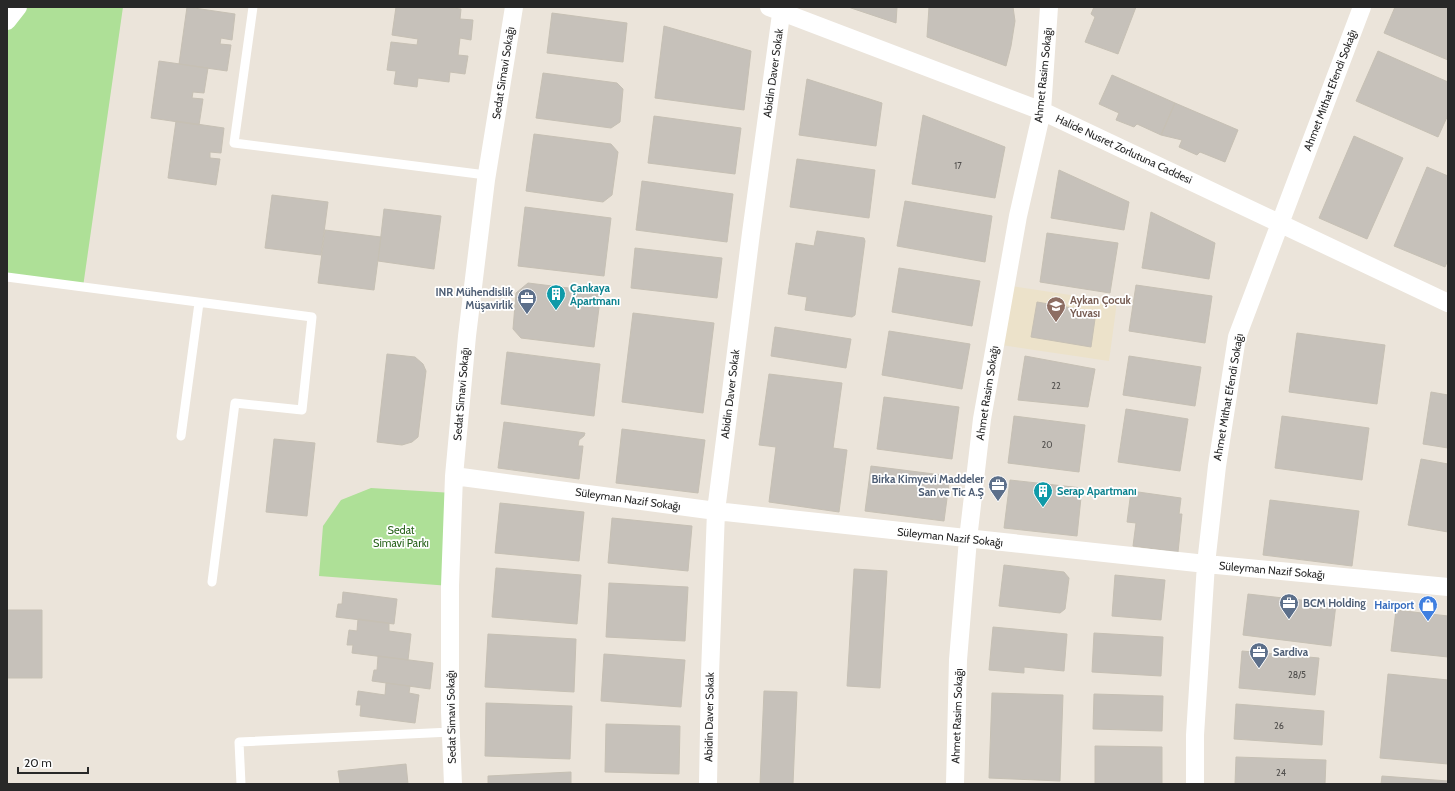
<svg xmlns="http://www.w3.org/2000/svg" width="1455" height="791" font-family="Cabin,sans-serif">
<style>
.education{fill:#ece2ca}
.green{fill:#aee097}
.building{fill:#c6c1ba;stroke:#c6c0b4}
.lines{fill:none;stroke-linecap:round;stroke-linejoin:round}
.service{stroke:#fff;stroke-width:9}
.minor{stroke:#fff;stroke-width:18}
.labels{text-anchor:middle;dominant-baseline:central;stroke-width:3.5;stroke-linejoin:round;paint-order:stroke}
.number-label{font-size:9px;fill:#504e4c}
.street-label{font-size:11px;fill:#282828;stroke:#fff}
.culture-label{font-size:11px;font-weight:bold;fill:#0d838f;stroke:#fff;text-anchor:start}
.service-label{font-size:11px;font-weight:bold;fill:#4e5e75;stroke:#fff;text-anchor:end}
.education-label{font-size:11px;font-weight:bold;fill:#785e54;stroke:#fff;text-anchor:start}
.park-label{font-size:11px;fill:#28631b;stroke:#fff}
.shop-label{font-size:11px;font-weight:bold;fill:#366cbe;stroke:#fff;text-anchor:end}
</style>
<rect width="100%" height="100%" fill="#ebe4da"/>
<path class="education" d="M 1005,285 L 1117,302 L 1109,361 L 995,344 Z"/>
<path class="green" d="M 7,7 L 123,7 L 83,287 L 7,277 Z
M 371,488 L 453,493 L 450,586 L 319,576 L 323,526 L 341,500 Z"/>
<path class="building" d="M 187,7 L 235,14 L 232,40 L 221,38 L 220,44 L 231,45 L 227,71 L 179,64 Z
M 396,7 L 444,7 L 461,9 L 460,19 L 473,20 L 471,40 L 460,38 L 458,55 L 468,56 L 465,74 L 450,72 L 449,82 L 418,78 L 417,87 L 394,84 L 396,71 L 387,70 L 391,42 L 417,45 L 418,39 L 392,35 Z
M 848,7 L 897,7 L 896,23 Z
M 929,7 L 1013,7 L 1015,21 L 1011,46 L 1006,66 L 927,37 Z
M 1094,7 L 1136,7 L 1118,54 L 1085,42 L 1095,17 L 1091,14 Z
M 1395,7 L 1448,7 L 1448,60 L 1384,33 Z
M 552,13 L 627,23 L 623,62 L 547,53 Z
M 664,26 L 751,51 L 744,110 L 655,98 Z
M 1378,51 L 1448,82 L 1448,115 L 1438,137 L 1356,101 Z
M 159,61 L 208,68 L 204,93 L 193,92 L 192,98 L 203,99 L 199,125 L 151,118 Z
M 543,73 L 617,83 L 623,89 L 620,122 L 611,128 L 536,118 Z
M 1112,75 L 1175,103 L 1161,135 L 1137,124 L 1134,127 L 1116,120 L 1119,113 L 1099,104 Z
M 807,79 L 882,103 L 876,146 L 799,135 Z
M 1175,103 L 1238,130 L 1225,162 L 1200,152 L 1197,155 L 1179,147 L 1182,140 L 1161,135 Z
M 923,115 L 1005,147 L 995,198 L 912,184 Z
M 654,116 L 741,128 L 735,174 L 648,163 Z
M 176,121 L 224,128 L 221,153 L 210,152 L 210,158 L 220,159 L 216,185 L 168,178 Z
M 534,134 L 611,144 L 618,152 L 612,195 L 603,202 L 526,191 Z
M 1354,136 L 1403,158 L 1367,239 L 1319,218 Z
M 797,159 L 875,170 L 869,218 L 790,207 Z
M 1427,167 L 1448,176 L 1448,260 L 1445,267 L 1394,246 Z
M 1059,170 L 1129,202 L 1124,230 L 1051,218 Z
M 642,181 L 733,194 L 727,242 L 636,230 Z
M 272,195 L 328,202 L 321,255 L 265,248 Z
M 905,201 L 992,216 L 985,262 L 897,246 Z
M 525,207 L 611,218 L 604,276 L 518,266 Z
M 384,209 L 441,216 L 434,269 L 378,261 Z
M 1151,212 L 1215,243 L 1209,279 L 1142,268 Z
M 325,230 L 381,237 L 374,290 L 318,283 Z
M 817,231 L 864,238 L 865,241 L 855,315 L 852,317 L 805,310 L 807,297 L 788,294 L 796,243 L 814,246 Z
M 1047,233 L 1118,243 L 1110,293 L 1040,282 Z
M 635,248 L 722,258 L 717,298 L 631,288 Z
M 899,268 L 980,281 L 972,326 L 892,312 Z
M 528,283 L 601,292 L 594,347 L 521,338 L 513,329 L 516,293 Z
M 1136,285 L 1212,296 L 1205,343 L 1129,331 Z
M 1037,302 L 1096,312 L 1091,347 L 1031,337 Z
M 633,313 L 714,323 L 703,413 L 622,402 Z
M 775,327 L 851,339 L 846,368 L 771,356 Z
M 889,331 L 970,344 L 962,389 L 882,375 Z
M 1297,333 L 1385,345 L 1377,404 L 1289,392 Z
M 507,352 L 600,364 L 594,416 L 501,404 Z
M 387,354 L 415,357 L 423,364 L 426,371 L 418,437 L 412,442 L 402,445 L 377,442 Z
M 1025,356 L 1095,369 L 1088,407 L 1018,400 Z
M 1129,356 L 1201,367 L 1195,406 L 1123,395 Z
M 769,374 L 842,383 L 833,448 L 847,450 L 839,512 L 769,502 L 776,447 L 759,445 Z
M 1431,392 L 1448,395 L 1448,448 L 1423,444 Z
M 884,397 L 959,407 L 952,459 L 877,449 Z
M 1126,409 L 1188,419 L 1180,471 L 1118,462 Z
M 1014,416 L 1085,425 L 1079,472 L 1008,463 Z
M 1282,416 L 1369,428 L 1362,480 L 1275,468 Z
M 504,422 L 585,433 L 584,436 L 579,440 L 578,446 L 583,446 L 579,479 L 498,468 Z
M 622,429 L 705,440 L 698,493 L 616,483 Z
M 274,439 L 315,443 L 307,516 L 266,512 Z
M 1421,459 L 1448,464 L 1448,532 L 1408,525 Z
M 871,466 L 950,476 L 944,521 L 865,511 Z
M 1010,480 L 1082,488 L 1077,536 L 1004,528 Z
M 1131,491 L 1181,498 L 1179,514 L 1182,514 L 1178,552 L 1133,546 L 1136,523 L 1127,522 Z
M 1270,500 L 1359,511 L 1352,566 L 1263,555 Z
M 500,503 L 584,512 L 579,561 L 495,553 Z
M 612,518 L 692,526 L 688,571 L 608,563 Z
M 1004,565 L 1064,572 L 1069,578 L 1065,609 L 1060,613 L 999,606 Z
M 496,568 L 581,575 L 577,624 L 492,617 Z
M 854,569 L 887,571 L 880,688 L 847,686 Z
M 1115,575 L 1165,580 L 1161,620 L 1112,616 Z
M 609,583 L 688,587 L 685,641 L 606,637 Z
M 343,592 L 397,599 L 394,624 L 336,617 L 338,604 L 342,604 Z
M 1248,594 L 1336,604 L 1331,646 L 1243,635 Z
M 7,610 L 42,610 L 42,678 L 7,678 Z
M 1396,610 L 1448,616 L 1448,657 L 1391,651 Z
M 358,619 L 389,623 L 389,631 L 411,634 L 408,660 L 352,653 L 353,645 L 347,645 L 349,630 L 357,631 Z
M 993,627 L 1067,634 L 1064,671 L 1024,667 L 1024,673 L 989,670 Z
M 1094,633 L 1163,637 L 1161,676 L 1092,672 Z
M 488,634 L 576,639 L 574,692 L 485,687 Z
M 1242,651 L 1319,658 L 1315,695 L 1239,688 Z
M 604,654 L 685,660 L 681,707 L 601,701 Z
M 378,656 L 433,663 L 430,689 L 372,681 L 374,670 L 377,670 Z
M 1388,674 L 1448,680 L 1448,764 L 1380,758 Z
M 386,683 L 410,686 L 409,693 L 419,695 L 415,723 L 360,716 L 361,705 L 356,705 L 358,691 L 385,695 Z
M 764,691 L 797,692 L 793,784 L 760,784 Z
M 992,693 L 1063,695 L 1060,781 L 989,778 Z
M 1094,694 L 1163,696 L 1162,731 L 1093,729 Z
M 486,703 L 572,706 L 570,759 L 485,756 Z
M 1236,704 L 1324,711 L 1322,745 L 1234,739 Z
M 606,724 L 680,726 L 679,774 L 605,772 Z
M 1095,746 L 1162,747 L 1162,784 L 1095,784 Z
M 1236,757 L 1326,760 L 1325,784 L 1235,784 Z
M 406,764 L 408,784 L 340,784 L 338,771 Z
M 571,772 L 571,784 L 488,784 L 488,776 Z
M 1382,776 L 1448,781 L 1448,784 L 1381,784 Z"/>
<g class="lines">
<path class="service" d="M 253,7 L 234,143 L 486,175
M 7,277 L 312,317 L 302,410 L 235,403 L 212,582
M 181,436 L 199,303
M 241,784 L 239,742 L 451,732"/>
<path class="minor" d="M 769,7 L 1042,111 L 1448,303
M 7,21 L 18,7
M 454,476 L 716,511 L 1206,564 L 1448,587
M 453,784 L 450,712 L 450,586 L 454,476 L 467,336 L 486,180 L 514,7
M 708,784 L 710,674 L 716,511 L 751,233 L 782,7
M 955,784 L 958,660 L 968,539 L 982,419 L 1018,216 L 1042,111 L 1049,7
M 1195,784 L 1195,735 L 1206,564 L 1217,466 L 1237,337 L 1362,7"/>
</g>
<defs>
<g id="building-pin" transform="scale(1)"><path d="M0 17L-7.5 6A9.5 9.5 0 1 1 7.5 6Z" fill="#0f9aa8" stroke="#fff"/><path d="M-4-6H4V6H1V3H-1V6H-4ZM-2.5-4.3h1.7v1.8h-1.7ZM.8-4.3h1.7v1.8H.8ZM-2.5-1h1.7V.8h-1.7ZM.8-1h1.7V.8H.8Z" fill="#fff"/></g>
<g id="office-pin" transform="scale(1)"><path d="M0 17L-7.5 6A9.5 9.5 0 1 1 7.5 6Z" fill="#5c6f8a" stroke="#fff"/><path d="M-6-3h4V-5.5h4V-3h4V5H-6ZM-1-4.5V-3h2v-1.5ZM-6 0V1H6V0Z" fill="#fff"/></g>
<g id="school-pin" transform="scale(1)"><path d="M0 17L-7.5 6A9.5 9.5 0 1 1 7.5 6Z" fill="#8d6e63" stroke="#fff"/><path d="M0-5L7-2L0 1L-7-2ZM-4 1L0 2.5L4 1V4Q0 6-4 4Z" fill="#fff"/></g>
<g id="shop-pin" transform="scale(1)"><path d="M0 17L-7.5 6A9.5 9.5 0 1 1 7.5 6Z" fill="#3f7fe0" stroke="#fff"/><path d="M-5-2.5h2.3a2.7 3.5 0 0 1 5.4 0H5L5.5 6h-11ZM-1.5-2.5h3a1.5 2.3 0 0 0-3 0Z" fill="#fff"/></g>
</defs>
<g fill-rule="evenodd">
<use href="#building-pin" x="556" y="294"/>
<use href="#office-pin" x="527" y="298"/>
<use href="#school-pin" x="1056" y="306"/>
<use href="#office-pin" x="998" y="485"/>
<use href="#building-pin" x="1043" y="491"/>
<use href="#office-pin" x="1289" y="603"/>
<use href="#shop-pin" x="1428" y="605"/>
<use href="#office-pin" x="1259" y="652"/>
</g>
<g class="labels">
<g class="number-label">
<text x="958" y="165">17</text>
<text x="1056" y="385">22</text>
<text x="1047" y="444">20</text>
<text x="1297" y="674">28/5</text>
<text x="1279" y="725">26</text>
<text x="1281" y="772">24</text>
</g>
<g class="street-label">
<text transform="translate(503 73) rotate(-81)">Sedat Simavi Sokağı</text>
<text transform="translate(773 73) rotate(-82)">Abidin Daver Sokak</text>
<text transform="translate(1043 75) rotate(-84)">Ahmet Rasim Sokağı</text>
<text transform="translate(1330 90) rotate(-69)">Ahmet Mithat Efendi Sokağı</text>
<text transform="translate(1124 149) rotate(25)">Halide Nusret Zorlutuna Caddesi</text>
<text transform="translate(987 393) rotate(-81)">Ahmet Rasim Sokağı</text>
<text transform="translate(461 394) rotate(-85)">Sedat Simavi Sokağı</text>
<text transform="translate(730 394) rotate(-83)">Abidin Daver Sokak</text>
<text transform="translate(1228 397) rotate(-80)">Ahmet Mithat Efendi Sokağı</text>
<text transform="translate(628 499) rotate(8)">Süleyman Nazif Sokağı</text>
<text transform="translate(950 537) rotate(6)">Süleyman Nazif Sokağı</text>
<text transform="translate(1272 570) rotate(5)">Süleyman Nazif Sokağı</text>
<text transform="translate(957 716) rotate(-88)">Ahmet Rasim Sokağı</text>
<text transform="translate(451 717) rotate(-91)">Sedat Simavi Sokağı</text>
<text transform="translate(709 717) rotate(-89)">Abidin Daver Sokak</text>
</g>
<g class="culture-label">
<text x="570" y="288">Çankaya<tspan x="570" dy="13">Apartmanı</tspan></text>
<text x="1057" y="491">Serap Apartmanı</text>
</g>
<g class="service-label">
<text x="513" y="292">INR Mühendislik<tspan x="513" dy="13">Müşavirlik</tspan></text>
<text x="984" y="479">Birka Kimyevi Maddeler<tspan x="984" dy="13">San ve Tic A.Ş</tspan></text>
<text x="1303" y="603" text-anchor="start">BCM Holding</text>
<text x="1273" y="652" text-anchor="start">Sardiva</text>
</g>
<g class="education-label">
<text x="1070" y="300">Aykan Çocuk<tspan x="1070" dy="13">Yuvası</tspan></text>
</g>
<g class="park-label">
<text x="401" y="530">Sedat<tspan x="401" dy="13">Simavi Parkı</tspan></text>
</g>
<g class="shop-label">
<text x="1414" y="605">Hairport</text>
</g>
</g>
<rect width="1455" height="791" fill="none" stroke="#282828" stroke-width="16"/>
<path d="M18 767v6h70v-6" fill="none" stroke="#282828" stroke-width="2"/>
<text x="24" y="767" font-size="12" fill="#282828" stroke="#ffffff" stroke-width="3" paint-order="stroke">20 m</text>
</svg>
